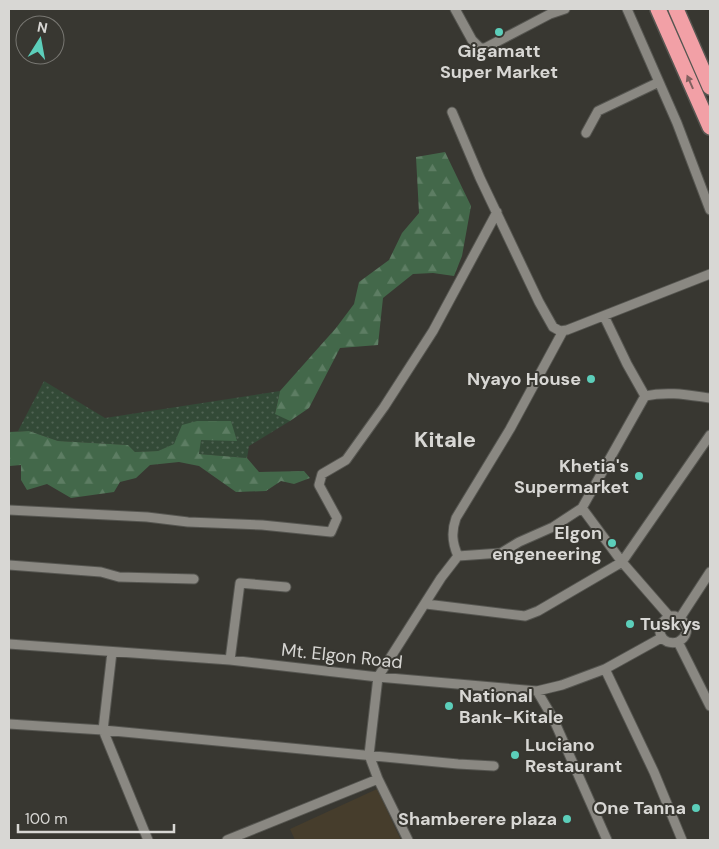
<svg xmlns="http://www.w3.org/2000/svg" width="719" height="849" font-family="'DM Sans',sans-serif">
<style>
.education{fill:#463d2c}
.grass{fill:url(#grass-dots)}
.forest{fill:url(#forest-firs)}
.lines{fill:none;stroke-linecap:round;stroke-linejoin:round}
.minor-casing{stroke:#565651;stroke-width:11}
.highway-casing{stroke:#565651;stroke-width:18}
.minor{stroke:#8a8882;stroke-width:9}
.highway{stroke:#f2a0a6;stroke-width:15}
.oneway{fill:#826160}
.poi-dot{fill:#5cceba;stroke:#383731;stroke-width:2}
.labels{text-anchor:middle;dominant-baseline:central;stroke-width:4;stroke-linejoin:round;paint-order:stroke}
.poi-label{font-size:18px;font-weight:bold;fill:#d8d7d4;stroke:#383731;text-anchor:end}
.street-label{font-size:18px;fill:#d8d7d4;stroke:#383731}
.district-label{font-size:22px;font-weight:bold;fill:#d8d7d4;stroke:#383731}
</style>
<defs>
<pattern id="grass-dots" width="8" height="8" patternUnits="userSpaceOnUse" patternTransform="scale(1.25)"><rect width="8" height="8" fill="#334a37"/><path d="M2 2h.1M6 6h.1" fill="none" stroke="#506353" stroke-width="1.8" stroke-linecap="round"/></pattern>
<pattern id="forest-firs" width="22" height="20" patternUnits="userSpaceOnUse" patternTransform="scale(1.25)"><rect width="22" height="20" fill="#43684a"/><path d="M5 1l3.5 6h-7zM16 11l3.5 6h-7z" fill="#5d7d63"/></pattern>
</defs>
<rect width="100%" height="100%" fill="#383731"/>
<path class="education" d="M 377,789 L 401,840 L 295,840 L 290,829 Z"/>
<path class="grass" d="M 44,381 L 105,418 L 280,391 L 275,413 L 290,421 L 249,446 L 247,458 L 199,454 L 200,440 L 231,421 L 158,451 L 135,452 L 128,445 L 58,441 L 29,431 L 18,431 Z"/>
<path class="forest" d="M 445,152 L 471,206 L 462,256 L 454,276 L 433,273 L 413,274 L 383,298 L 378,345 L 340,348 L 309,408 L 290,421 L 275,414 L 280,391 L 336,328 L 354,304 L 359,282 L 389,260 L 402,233 L 419,213 L 416,157 Z
M 197,421 L 231,421 L 237,441 L 201,440 L 199,454 L 247,458 L 259,472 L 304,471 L 310,478 L 294,484 L 281,481 L 266,491 L 236,492 L 199,466 L 179,462 L 150,465 L 136,478 L 120,482 L 114,492 L 71,498 L 47,484 L 27,490 L 21,480 L 21,465 L 10,466 L 9,469 L 9,432 L 29,431 L 58,441 L 128,445 L 135,452 L 158,451 L 174,444 L 182,425 Z"/>
<g class="lines">
<g class="minor-casing">
<path id="minor" d="M 455,9 L 472,40 L 480,48 L 485,48 L 550,14 L 565,9
M 627,9 L 677,123 L 710,210
M 452,112 L 480,178 L 539,302 L 553,327 L 560,331 L 567,330 L 710,274
M 586,133 L 598,111 L 659,82
M 604,316 L 627,364 L 645,396
M 582,508 L 622,562 L 669,616 L 675,616 L 683,621 C 689,629 687,637 678,642 C 665,645 658,637 660,625 L 669,616
M 9,510 L 147,517 L 188,522 L 262,525 L 331,532 L 337,518 L 319,485 L 322,474 L 346,460 L 384,407 L 433,331 L 497,212
M 458,556 L 501,553 L 519,542 L 553,527 L 582,508 L 645,396 C 668,391 688,395 710,398
M 458,556 C 452,543 451,532 456,518 L 510,429 L 563,331
M 9,565 L 101,572 L 119,577 L 194,579
M 426,604 L 525,616 L 538,611 L 622,562 L 710,435
M 680,618 L 710,572
M 678,642 L 710,706
M 9,644 L 230,660 L 378,677 L 537,691 L 562,685 L 605,669 L 661,638
M 112,652 L 103,730 L 458,764 L 494,766
M 230,660 L 240,583 L 286,587
M 605,669 L 654,772 L 682,840
M 537,691 L 553,718 L 607,840
M 9,724 L 103,730 L 148,840
M 227,840 L 378,779
M 408,840 L 378,779 L 369,755 L 378,677 L 441,578 L 458,556"/>
</g>
<g class="highway-casing">
<path id="highway" d="M 658,9 L 710,127
M 676,9 L 710,87"/>
</g>
<use href="#minor" class="minor"/>
<use href="#highway" class="highway"/>
</g>
<defs><path id="oneway-solid" d="M-6-.8H1V-3.2L6.5 0L1 3.2V.8H-6Z" transform="scale(1.25)"/></defs>
<use class="oneway" href="#oneway-solid" transform="translate(690 82) rotate(-114)"/>
<g class="poi-dot">
<circle cx="499" cy="32" r="5"/>
<circle cx="591" cy="379" r="5"/>
<circle cx="639" cy="476" r="5"/>
<circle cx="612" cy="543" r="5"/>
<circle cx="630" cy="624" r="5"/>
<circle cx="449" cy="706" r="5"/>
<circle cx="515" cy="755" r="5"/>
<circle cx="696" cy="808" r="5"/>
<circle cx="567" cy="819" r="5"/>
</g>
<g class="labels">
<g class="poi-label">
<text x="499" y="51" text-anchor="middle">Gigamatt<tspan x="499" dy="21">Super Market</tspan></text>
<text x="581" y="379">Nyayo House</text>
<text x="629" y="466">Khetia's<tspan x="629" dy="21">Supermarket</tspan></text>
<text x="602" y="533">Elgon<tspan x="602" dy="21">engeneering</tspan></text>
<text x="640" y="624" text-anchor="start">Tuskys</text>
<text x="459" y="696" text-anchor="start">National<tspan x="459" dy="21">Bank-Kitale</tspan></text>
<text x="525" y="745" text-anchor="start">Luciano<tspan x="525" dy="21">Restaurant</tspan></text>
<text x="686" y="808">One Tanna</text>
<text x="557" y="819">Shamberere plaza</text>
</g>
<g class="street-label">
<text transform="translate(342 656) rotate(6)">Mt. Elgon Road</text>
</g>
<g class="district-label">
<text x="445" y="439">Kitale</text>
</g>
</g>
<rect width="719" height="849" fill="none" stroke="#d8d7d4" stroke-width="20"/>
<g transform="translate(40 40) rotate(11)"><circle r="24" fill="#383731" stroke="#787772"/>
<path d="M0-4L9 19L0 12L-9 19Z" fill="#5cceba"/>
<text y="-8" font-size="14" font-weight="bold" text-anchor="middle" fill="#d8d7d4">N</text>
</g>
<path d="M18 824v8h156v-8" fill="none" stroke="#d8d7d4" stroke-width="2.5"/>
<text x="25" y="824" font-size="15" fill="#d8d7d4" stroke="#383731" stroke-width="4" paint-order="stroke">100 m</text>
</svg>
